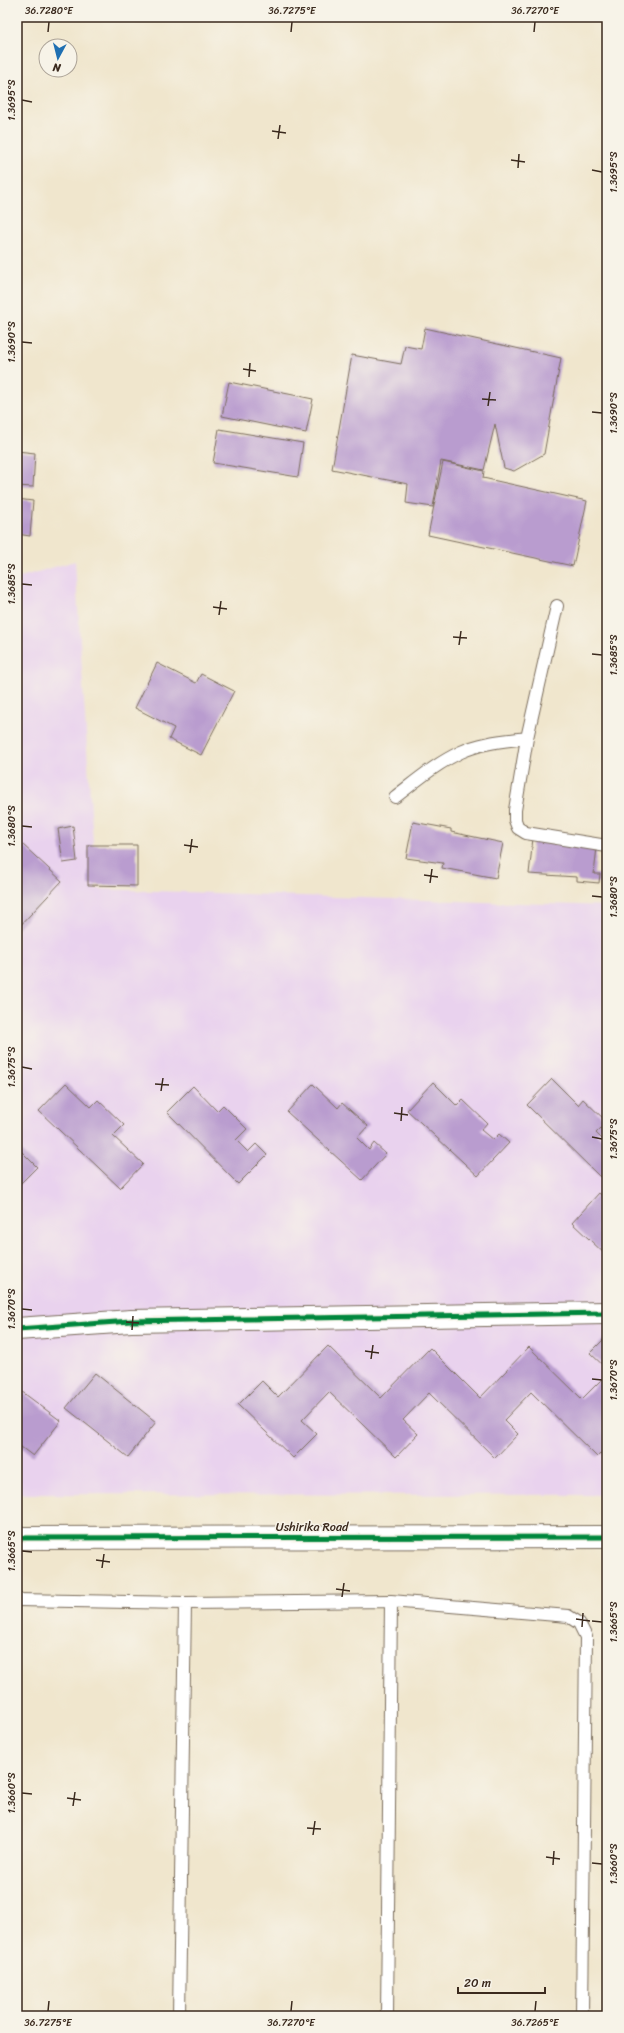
<svg xmlns="http://www.w3.org/2000/svg" width="624" height="2033" font-family="Sriracha,sans-serif">
<style>
.built{fill:#e9d2ee}
.building{fill:#b99ccf}
.lines{fill:none;stroke-linecap:round;stroke-linejoin:round}
.lane-casing{stroke:#7a6c5b;stroke-width:14}
.street-casing{stroke:#7a6c5b;stroke-width:24}
.secondary-casing{stroke:#7a6c5b;stroke-width:24}
.lane{stroke:#fff;stroke-width:12}
.street{stroke:#fff;stroke-width:22}
.secondary{stroke:#fff;stroke-width:22}
.cycleway-casing{stroke:#f7f3e8;stroke-width:8}
.cycleway{stroke:#00873e;stroke-width:5}
.ticks{fill:none;stroke:#3b2a1e;stroke-width:1.5}
.labels{text-anchor:middle;dominant-baseline:central;stroke-width:3;stroke-linejoin:round;paint-order:stroke}
.street-label{font-size:12px;fill:#3b2a1e;stroke:#f7f3e8}
.neatline{fill:none;stroke:#3b2a1e;stroke-width:1.5}
.ticks-label{font-size:10px;text-anchor:middle;fill:#3b2a1e}
</style>
<rect width="100%" height="100%" fill="#f7f3e8"/>
<filter id="ink" filterUnits="userSpaceOnUse"><feTurbulence type="fractalNoise" baseFrequency=".025" numOctaves="2"/><feDisplacementMap in="SourceGraphic" scale="8" xChannelSelector="R" yChannelSelector="G"/><feConvolveMatrix kernelMatrix="1 2 1 2 8 2 1 2 1" color-interpolation-filters="sRGB"/></filter>
<filter id="wash" filterUnits="userSpaceOnUse"><feTurbulence type="fractalNoise" baseFrequency=".012" numOctaves="4" result="noise"/><feDisplacementMap in="SourceGraphic" scale="16" xChannelSelector="R" yChannelSelector="G"/><feGaussianBlur stdDeviation="0.9" result="paint"/><feColorMatrix in="noise" values="0 0 0 0 0 0 0 0 0 0 0 0 0 0 0 0 0 1.4 0 .05"/><feComposite in="paint" operator="in"/></filter>
<g filter="url(#wash)">
<rect width="100%" height="100%" fill="#f0e6cd"/>
<path class="built" d="M 75,561 L 96,889 L 607,906 L 607,1495 L 17,1494 L 17,578 Z"/>
<g id="blocks">
<path class="building" d="M 425,328 L 561,358 L 544,454 L 514,471 L 504,468 L 495,424 L 484,470 L 441,461 L 433,507 L 406,503 L 408,484 L 332,469 L 352,355 L 401,364 L 405,346 L 421,349 Z
M 229,382 L 313,399 L 306,433 L 222,416 Z
M 219,429 L 303,443 L 298,477 L 213,463 Z
M 17,451 L 35,453 L 33,487 L 17,486 Z
M 443,462 L 484,471 L 483,478 L 587,501 L 573,566 L 428,535 Z
M 17,499 L 33,501 L 30,536 L 17,534 Z
M 157,663 L 196,683 L 201,674 L 234,691 L 201,755 L 169,739 L 174,728 L 135,708 Z
M 413,822 L 451,829 L 451,832 L 503,843 L 496,878 L 442,868 L 443,863 L 406,858 Z
M 73,826 L 77,861 L 63,863 L 58,829 Z
M 533,838 L 597,847 L 594,874 L 600,874 L 599,883 L 577,881 L 577,877 L 529,874 Z
M 22,844 L 62,881 L 17,929 L 17,849 Z
M 88,845 L 137,845 L 137,886 L 88,885 Z
M 552,1079 L 578,1105 L 583,1099 L 607,1122 L 596,1133 L 607,1144 L 607,1171 L 600,1177 L 527,1105 Z
M 433,1082 L 457,1106 L 463,1100 L 487,1123 L 481,1130 L 493,1140 L 499,1134 L 509,1143 L 478,1176 L 407,1110 Z
M 66,1083 L 91,1107 L 98,1100 L 124,1125 L 113,1136 L 143,1164 L 120,1188 L 39,1111 Z
M 313,1084 L 338,1108 L 342,1103 L 368,1126 L 357,1138 L 369,1150 L 374,1143 L 386,1154 L 362,1180 L 287,1112 Z
M 193,1086 L 217,1111 L 223,1105 L 247,1129 L 236,1140 L 248,1152 L 256,1144 L 267,1155 L 238,1184 L 167,1112 Z
M 17,1147 L 37,1167 L 17,1187 Z
M 599,1193 L 607,1200 L 607,1256 L 572,1223 Z
M 607,1336 L 607,1369 L 590,1353 Z
M 328,1346 L 381,1398 L 430,1348 L 480,1398 L 529,1347 L 582,1399 L 607,1374 L 607,1418 L 604,1421 L 607,1423 L 607,1447 L 597,1457 L 531,1392 L 504,1420 L 518,1434 L 495,1458 L 429,1393 L 403,1420 L 418,1434 L 396,1457 L 329,1392 L 302,1420 L 317,1434 L 293,1458 L 238,1405 L 262,1381 L 278,1397 Z
M 95,1373 L 156,1422 L 128,1457 L 66,1408 Z
M 17,1388 L 61,1421 L 33,1456 L 17,1444 Z"/>
</g>
</g>
<g filter="url(#ink)">
<use href="#blocks" fill-opacity="0" stroke="#7a6c5b" stroke-width="1"/>
<g class="lines">
<g class="lane-casing">
<path id="lane" d="M 557,606 L 527,738 L 515,810 L 515,820 L 518,828 L 526,833 L 607,846
M 395,797 C 416,781 437,763 461,752 C 482,742 505,741 527,738
M 17,1600 L 185,1603 L 391,1601 L 568,1616 L 579,1623 L 586,1637 L 582,2016
M 179,2016 L 185,1603
M 387,2016 L 391,1601"/>
</g>
<g class="street-casing">
<path id="street" d="M 17,1329 L 131,1321 L 607,1313"/>
</g>
<g class="secondary-casing">
<path id="secondary" d="M 17,1538 L 607,1537"/>
</g>
<use href="#lane" class="lane"/>
<use href="#street" class="street"/>
<use href="#secondary" class="secondary"/>
<g class="cycleway-casing">
<path id="cycleway" d="M 17,1329 L 131,1321 L 607,1313
M 17,1538 L 607,1537"/>
</g>
<use href="#cycleway" class="cycleway"/>
</g>
</g>
<path class="ticks" d="M 48,32 L 49,22M 291,32 L 292,22M 534,32 L 535,22M 22,100 L 32,102M 272,131 L 286,133M 278,139 L 280,125M 511,160 L 525,162M 518,168 L 519,154M 592,170 L 602,172M 22,342 L 32,343M 243,369 L 256,371M 249,377 L 250,363M 482,399 L 496,400M 488,406 L 490,392M 592,412 L 602,413M 22,584 L 32,585M 213,607 L 227,609M 219,615 L 221,601M 453,637 L 467,638M 459,645 L 461,631M 592,654 L 602,655M 22,826 L 32,827M 184,845 L 198,847M 190,853 L 192,839M 424,875 L 438,877M 430,883 L 432,869M 592,896 L 602,897M 22,1067 L 32,1069M 155,1084 L 169,1085M 161,1091 L 163,1078M 394,1113 L 408,1115M 401,1121 L 402,1107M 592,1137 L 602,1139M 22,1309 L 32,1310M 126,1322 L 139,1323M 132,1330 L 133,1316M 365,1351 L 379,1353M 371,1359 L 373,1345M 592,1379 L 602,1380M 22,1551 L 32,1552M 96,1560 L 110,1562M 102,1568 L 104,1554M 336,1589 L 350,1591M 342,1597 L 344,1583M 576,1619 L 590,1621M 592,1621 L 602,1622M 582,1627 L 583,1613M 22,1793 L 32,1794M 67,1798 L 81,1800M 73,1806 L 75,1792M 307,1828 L 321,1829M 313,1835 L 315,1821M 546,1857 L 560,1859M 592,1863 L 602,1864M 553,1865 L 554,1851M 48,2011 L 49,2001M 291,2011 L 292,2001M 535,2011 L 536,2001"/>
<g class="labels">
<g class="street-label">
<text x="312" y="1527">Ushirika Road</text>
</g>
</g>
<rect width="624" height="2033" fill="none" stroke="#f7f3e8" stroke-width="44"/>
<g transform="translate(58 58) rotate(187)"><circle r="19" fill="#f7f3e8" stroke="#aca397"/>
<path d="M0-3L7 15L0 10L-7 15Z" fill="#1f6fb2"/>
<text y="-6" font-size="11" font-weight="bold" text-anchor="middle" fill="#3b2a1e">N</text>
</g>
<path d="M458 1987v6h87v-6" fill="none" stroke="#3b2a1e" stroke-width="2"/>
<text x="464" y="1987" font-size="12" fill="#3b2a1e" stroke="#f7f3e8" stroke-width="3" paint-order="stroke">20 m</text>
<rect x="22" y="22" width="580" height="1989" class="neatline"/>
<g class="ticks-label">
<text x="49" y="14">36.7280°E</text>
<text x="292" y="14">36.7275°E</text>
<text x="535" y="14">36.7270°E</text>
<text transform="translate(11 100) rotate(-90)" y="4">1.3695°S</text>
<text transform="translate(613 172) rotate(-90)" y="4">1.3695°S</text>
<text transform="translate(11 342) rotate(-90)" y="4">1.3690°S</text>
<text transform="translate(613 413) rotate(-90)" y="4">1.3690°S</text>
<text transform="translate(11 584) rotate(-90)" y="4">1.3685°S</text>
<text transform="translate(613 655) rotate(-90)" y="4">1.3685°S</text>
<text transform="translate(11 826) rotate(-90)" y="4">1.3680°S</text>
<text transform="translate(613 897) rotate(-90)" y="4">1.3680°S</text>
<text transform="translate(11 1067) rotate(-90)" y="4">1.3675°S</text>
<text transform="translate(613 1139) rotate(-90)" y="4">1.3675°S</text>
<text transform="translate(11 1309) rotate(-90)" y="4">1.3670°S</text>
<text transform="translate(613 1380) rotate(-90)" y="4">1.3670°S</text>
<text transform="translate(11 1551) rotate(-90)" y="4">1.3665°S</text>
<text transform="translate(613 1622) rotate(-90)" y="4">1.3665°S</text>
<text transform="translate(11 1793) rotate(-90)" y="4">1.3660°S</text>
<text transform="translate(613 1864) rotate(-90)" y="4">1.3660°S</text>
<text x="48" y="2026">36.7275°E</text>
<text x="291" y="2026">36.7270°E</text>
<text x="535" y="2026">36.7265°E</text>
</g>
</svg>
